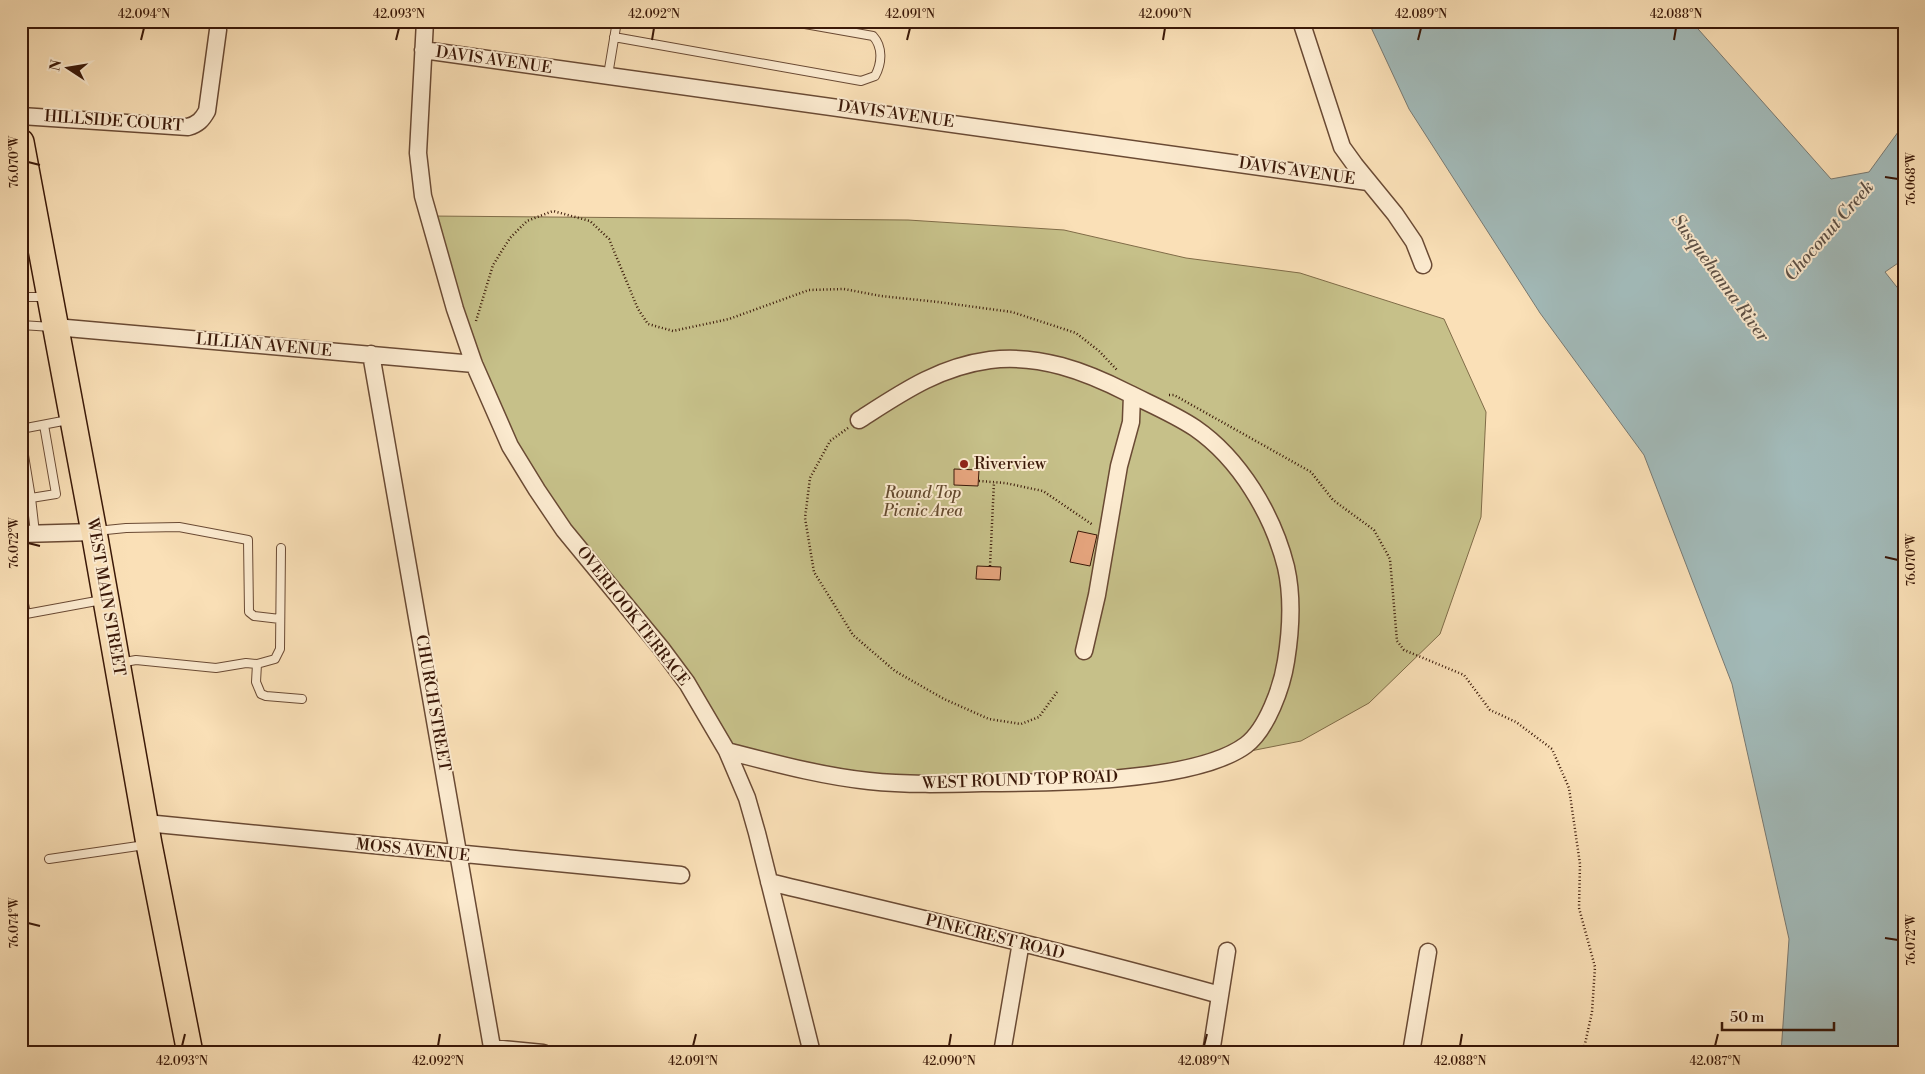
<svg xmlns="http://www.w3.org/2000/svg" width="1925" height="1074" font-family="'Libre Bodoni',serif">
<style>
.green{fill:#c6c089;stroke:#806c48}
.water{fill:#a2bab9;stroke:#787972}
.building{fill:#e6a57e;stroke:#3a1808}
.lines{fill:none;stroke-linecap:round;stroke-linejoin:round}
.service-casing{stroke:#6a4a34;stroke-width:10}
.minor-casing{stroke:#6a4a34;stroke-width:19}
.primary-casing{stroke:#3a1808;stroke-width:28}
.path{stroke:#3a1808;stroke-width:2.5;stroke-dasharray:1 2.5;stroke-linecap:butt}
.service{stroke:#fcebd0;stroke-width:8}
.minor{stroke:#fcebd0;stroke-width:16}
.primary{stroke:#fae0b7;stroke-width:25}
.ticks{fill:none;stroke:#3a1808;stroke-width:2}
.poi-dot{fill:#8f2418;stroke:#fcebd0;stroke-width:2}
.labels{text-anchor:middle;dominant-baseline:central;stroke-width:4;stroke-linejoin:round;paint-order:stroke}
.street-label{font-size:16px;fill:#3a1808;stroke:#fcebd0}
.poi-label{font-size:16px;fill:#3a1808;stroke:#fcebd0;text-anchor:start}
.park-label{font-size:16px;font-style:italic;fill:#644a2f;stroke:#fcebd0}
.water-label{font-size:18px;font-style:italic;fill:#5e5146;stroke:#fcebd0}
.neatline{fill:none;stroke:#3a1808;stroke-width:2}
.ticks-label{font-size:12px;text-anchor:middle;fill:#3a1808}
</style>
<rect width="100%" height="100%" fill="#fae0b7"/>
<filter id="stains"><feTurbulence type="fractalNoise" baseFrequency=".004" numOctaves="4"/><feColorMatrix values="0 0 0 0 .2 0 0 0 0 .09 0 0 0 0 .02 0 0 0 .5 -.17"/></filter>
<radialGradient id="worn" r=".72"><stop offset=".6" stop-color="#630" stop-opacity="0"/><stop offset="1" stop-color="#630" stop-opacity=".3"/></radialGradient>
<path class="green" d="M 429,216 L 908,220 L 1064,230 L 1186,258 L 1300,273 L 1444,319 L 1486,412 L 1481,517 L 1440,634 L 1369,703 L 1301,741 L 1109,779 L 910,784 L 727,751 L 564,530 L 474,364 Z"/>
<path class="water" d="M 1368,21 L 1691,21 L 1831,179 L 1869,172 L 1901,128 L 1904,98 L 1904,259 L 1885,272 L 1904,296 L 1904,1053 L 1781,1053 L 1789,939 L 1732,684 L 1644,455 L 1540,313 L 1409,109 Z"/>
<path class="building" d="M 954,469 L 979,470 L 978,486 L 954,485 Z
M 1078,531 L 1097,535 L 1090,566 L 1070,562 Z
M 977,566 L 1001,567 L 1000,580 L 976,579 Z"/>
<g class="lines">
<g class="service-casing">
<path id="service" d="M 614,37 L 861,81 L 875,76 C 882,63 883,47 873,36 L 788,21
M 608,75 L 617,21
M 21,230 L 35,230
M 21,297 L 47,297
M 21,325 L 52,327
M 21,429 L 68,420
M 21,437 L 31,498 L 21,500
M 96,531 L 126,528 L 179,527 L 248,540 L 249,612 L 254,616 L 280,619
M 35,533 L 31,498 L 56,494 L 44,425
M 21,589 L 26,614 L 102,600
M 119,663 L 136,660 L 216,668 L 246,663 L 257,664 L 275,659 L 280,649 L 281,548
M 257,664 L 256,682 L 261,694 L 266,696 L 302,699
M 49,859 L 145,845"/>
</g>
<g class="minor-casing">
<path id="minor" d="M 425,21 L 418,153 L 423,196 L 455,309 L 474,364 L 510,446 L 537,490 L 564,530 L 661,648 L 687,683 L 727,751 L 747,798 L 757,833 L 812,1053
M 1301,21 L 1342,147 L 1355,165 L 1395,214 L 1414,242 L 1423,265
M 423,50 L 1368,182
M 21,116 L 188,127 C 198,124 202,120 207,111 L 218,30
M 55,327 L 474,364
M 371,354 L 493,1053
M 21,534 L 94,532
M 1084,651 L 1097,595 L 1119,466 L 1131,422 L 1132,395
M 727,751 C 774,763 821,776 869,781 C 906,785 944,784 982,783 C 1047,783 1195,783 1246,745 C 1267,729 1282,687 1286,661 C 1291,630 1293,598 1286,567 C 1273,515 1240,459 1195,428 C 1174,414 1150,404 1128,393 C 1085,371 1039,354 990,360 C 938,367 901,393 859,420
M 146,823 L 681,875
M 769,882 C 919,918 1071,953 1220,995
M 493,1048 L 543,1053
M 1002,1053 L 1021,942
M 1211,1053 L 1227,951
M 1411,1053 L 1428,952"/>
</g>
<g class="primary-casing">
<path id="primary" d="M 21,142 L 94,532 L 149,844 L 190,1053"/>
</g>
<path class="path" d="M 476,321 L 493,265 L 510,238 L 527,221 L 553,211 L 590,221 L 609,239 L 638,309 L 648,324 L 673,331 L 729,319 L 809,290 L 844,289 L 881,296 L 938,302 L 1012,312 L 1076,333 L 1099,351 L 1117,370
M 1169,395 L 1174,395 L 1311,472 L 1333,500 L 1374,530 L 1390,559 L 1397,641 L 1404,650 L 1464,675 L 1490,710 L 1516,722 L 1552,749 L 1569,788 L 1580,864 L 1579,908 L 1595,967 L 1592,1012 L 1583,1053
M 848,428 L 830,441 L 810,478 L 805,518 L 814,572 L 853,635 L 895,671 L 944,699 L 989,719 L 1021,724 L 1039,717 L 1057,692
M 979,481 L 1005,483 L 1043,491 L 1093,525
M 990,566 L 994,482"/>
<use href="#service" class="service"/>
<use href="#minor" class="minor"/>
<use href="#primary" class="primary"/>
</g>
<path class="ticks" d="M 141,40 L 144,28M 396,40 L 399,28M 652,40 L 654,28M 907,40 L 910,28M 1163,40 L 1165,28M 1418,40 L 1421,28M 1674,40 L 1676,28M 28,162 L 40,165M 1885,177 L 1898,179M 28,543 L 40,546M 1885,557 L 1898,560M 28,923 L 40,926M 1885,938 L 1898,940M 182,1046 L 185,1034M 438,1046 L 440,1034M 693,1046 L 696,1034M 949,1046 L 951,1034M 1204,1046 L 1207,1034M 1460,1046 L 1462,1034M 1715,1046 L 1718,1034"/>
<circle class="poi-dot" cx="964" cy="464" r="5"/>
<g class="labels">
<g class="street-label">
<text transform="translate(494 60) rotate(8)">DAVIS AVENUE</text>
<text transform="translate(896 114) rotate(8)">DAVIS AVENUE</text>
<text transform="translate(114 121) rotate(4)">HILLSIDE COURT</text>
<text transform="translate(1297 171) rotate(8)">DAVIS AVENUE</text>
<text transform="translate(264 345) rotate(5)">LILLIAN AVENUE</text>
<text transform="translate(106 597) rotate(80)">WEST MAIN STREET</text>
<text transform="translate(633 616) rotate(52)">OVERLOOK TERRACE</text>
<text transform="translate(433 703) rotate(80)">CHURCH STREET</text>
<text transform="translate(1020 780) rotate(-2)">WEST ROUND TOP ROAD</text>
<text transform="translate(413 850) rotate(6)">MOSS AVENUE</text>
<text transform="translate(995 937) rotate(14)">PINECREST ROAD</text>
</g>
<g class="poi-label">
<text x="974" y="464">Riverview</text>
</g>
<g class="park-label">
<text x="923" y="493">Round Top<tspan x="923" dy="18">Picnic Area</tspan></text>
</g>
<g class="water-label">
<text transform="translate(1829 231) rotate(-49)">Choconut Creek</text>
<text transform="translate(1720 278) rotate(54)">Susquehanna River</text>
</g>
</g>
<rect width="1925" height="1074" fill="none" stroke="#fae0b7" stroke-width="55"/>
<g transform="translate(68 68) rotate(282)" stroke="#fcebd0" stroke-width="4" paint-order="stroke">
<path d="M0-4L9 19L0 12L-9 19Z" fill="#3a1808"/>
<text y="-8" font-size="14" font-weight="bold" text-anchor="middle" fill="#3a1808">N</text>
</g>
<path d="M1722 1022v8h112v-8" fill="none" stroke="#3a1808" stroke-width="2.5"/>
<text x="1730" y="1022" font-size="15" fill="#3a1808" stroke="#fcebd0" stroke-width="4" paint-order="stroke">50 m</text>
<rect x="28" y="28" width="1870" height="1018" class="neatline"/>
<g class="ticks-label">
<text x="144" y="18">42.094°N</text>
<text x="399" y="18">42.093°N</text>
<text x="654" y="18">42.092°N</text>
<text x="910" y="18">42.091°N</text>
<text x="1165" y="18">42.090°N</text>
<text x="1421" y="18">42.089°N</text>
<text x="1676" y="18">42.088°N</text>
<text transform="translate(14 162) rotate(-90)" y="4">76.070°W</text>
<text transform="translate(1911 179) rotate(-90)" y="4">76.068°W</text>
<text transform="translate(14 543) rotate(-90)" y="4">76.072°W</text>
<text transform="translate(1911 560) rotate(-90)" y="4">76.070°W</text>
<text transform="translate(14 923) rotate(-90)" y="4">76.074°W</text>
<text transform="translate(1911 940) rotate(-90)" y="4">76.072°W</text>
<text x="182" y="1065">42.093°N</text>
<text x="438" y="1065">42.092°N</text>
<text x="693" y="1065">42.091°N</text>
<text x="949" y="1065">42.090°N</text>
<text x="1204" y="1065">42.089°N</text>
<text x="1460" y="1065">42.088°N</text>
<text x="1715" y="1065">42.087°N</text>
</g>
<rect width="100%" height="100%" filter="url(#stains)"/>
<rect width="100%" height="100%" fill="url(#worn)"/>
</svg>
